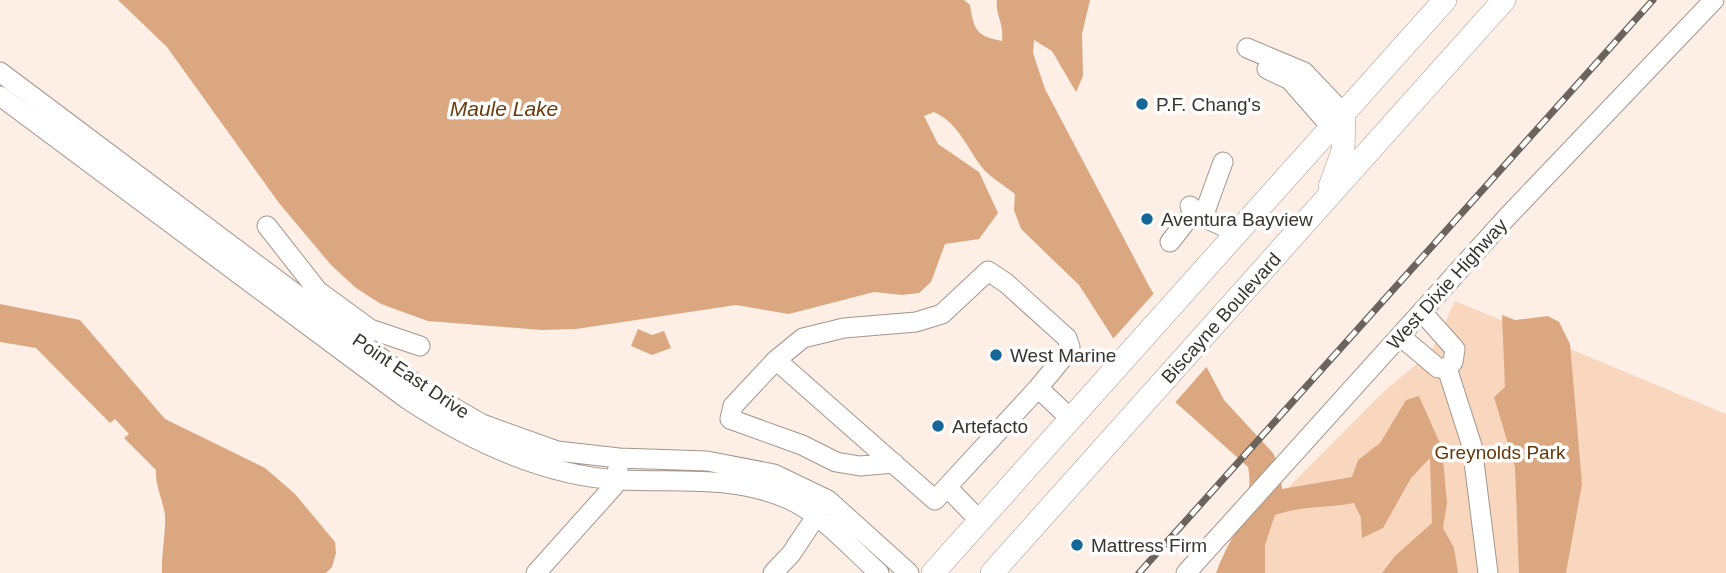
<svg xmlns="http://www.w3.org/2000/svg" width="1726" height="573" font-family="Helvetica,sans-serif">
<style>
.green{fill:#f9d7be}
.water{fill:#daa780}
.pier{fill:#fdefe5}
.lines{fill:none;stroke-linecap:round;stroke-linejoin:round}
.minor-casing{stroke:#a2968d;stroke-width:21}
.major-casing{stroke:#a2968d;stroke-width:24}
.minor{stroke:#fff;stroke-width:19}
.major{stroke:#fff;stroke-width:23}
.rail-casing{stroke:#6b645e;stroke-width:7}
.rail{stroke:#fff;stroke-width:4.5;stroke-dasharray:13;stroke-linecap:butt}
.poi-dot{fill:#146798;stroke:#fff;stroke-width:2.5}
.labels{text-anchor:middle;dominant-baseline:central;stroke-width:7;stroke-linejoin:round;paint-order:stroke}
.poi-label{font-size:19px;fill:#393430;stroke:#fff;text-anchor:start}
.street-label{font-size:19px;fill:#393430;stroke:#fff}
.park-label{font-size:19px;fill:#673707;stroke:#fff}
.water-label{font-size:21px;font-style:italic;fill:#6b3b0c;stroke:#fff}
</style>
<rect width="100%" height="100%" fill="#fdefe5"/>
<path class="green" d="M 1455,301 L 1726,414 L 1726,573 L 1265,573 L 1265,545 L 1281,495 L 1381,394 L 1431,352 Z"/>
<path class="water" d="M 118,0 L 964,0 L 970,5 C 974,30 976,36 1002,41 C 1004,22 995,15 997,0 L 1090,0 L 1082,34 L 1083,76 L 1076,92 L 1052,51 L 1034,40 L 1033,53 L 1045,89 L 1149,286 L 1165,313 L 1196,347 L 1224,400 L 1273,453 L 1280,468 L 1282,489 L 1352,477 L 1358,460 L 1380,443 L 1406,400 L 1419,396 L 1442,448 L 1447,503 L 1443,528 L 1454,548 L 1458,573 L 1382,573 L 1395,556 L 1432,523 L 1430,458 L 1411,478 L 1383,528 L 1362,538 L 1361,518 L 1354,503 C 1328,508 1300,506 1275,515 L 1265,545 L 1265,573 L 1216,573 C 1229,537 1256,506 1248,467 L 1126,358 L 1079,285 L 1021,229 L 1014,210 L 1015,194 C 1004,185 989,177 981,166 C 966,146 958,123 934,112 L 924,116 L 938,144 L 979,172 L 998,213 L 979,239 L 945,244 L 931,282 L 919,293 L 902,295 L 874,292 L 789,314 L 736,305 L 576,329 L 542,330 L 428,321 L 381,304 L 356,288 L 331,265 L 279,203 L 167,47 Z
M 0,304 L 80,320 L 165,419 L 265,468 L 295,494 L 335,542 L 336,553 L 332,567 L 326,573 L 162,573 C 161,554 166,534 165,515 C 163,500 155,485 156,470 L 124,438 L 129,434 L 115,419 L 110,423 L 36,348 L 0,342 Z
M 1502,315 L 1515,320 L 1548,316 L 1559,322 L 1570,344 L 1582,484 L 1566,573 L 1519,573 L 1515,467 L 1494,397 L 1505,387 Z
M 638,329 L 652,335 L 664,331 L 671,348 L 652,355 L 631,346 Z"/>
<path class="pier" d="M 1156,291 L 1168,311 L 1199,345 L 1209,364 L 1173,405 L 1123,361 L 1111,341 Z"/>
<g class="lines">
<g class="minor-casing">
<path id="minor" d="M 1247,48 L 1304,72 L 1344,114
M 1267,69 L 1290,80 L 1332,128
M 0,72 L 425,391 L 482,424 L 557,451 L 619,458 L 707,461 L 774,474 L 828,500 L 909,573
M 0,96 L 407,399 C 469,440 544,476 620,480 C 678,483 733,475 788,499 C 822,514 851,548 879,573
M 1190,206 L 1203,217 L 1238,233
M 1203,217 L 1223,162
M 267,226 L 318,291 L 370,329 L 420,346
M 1170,242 L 1195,210
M 1422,312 L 1455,349 L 1453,362 L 1447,368
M 1400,336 L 1438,368 L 1447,368
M 776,360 L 733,406 L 730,419 L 802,445 L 836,462 L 860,466 L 894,463
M 1447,368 L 1472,446 L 1488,573
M 947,487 L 935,500 L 776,360 L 803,338 L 844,328 L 916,322 L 942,314 L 988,271 L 1006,283 L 1067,338 L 1070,347 L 1067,353 L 1038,388
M 980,521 L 947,487 L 1038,388 L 1071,419
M 536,573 L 614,486 L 618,468
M 773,573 L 791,554 L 823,506
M 1186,573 L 1508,216 L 1714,0"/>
</g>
<g class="major-casing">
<path id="major" d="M 1330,187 L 1343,151 L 1344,114
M 933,573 L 1445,0
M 992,573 L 1504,0"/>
</g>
<use href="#minor" class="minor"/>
<use href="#major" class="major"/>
<g class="rail-casing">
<path id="rail" d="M 1139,573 L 1653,0"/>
</g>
<use href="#rail" class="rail"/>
</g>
<g class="poi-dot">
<circle cx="1142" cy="104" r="7"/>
<circle cx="1147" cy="219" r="7"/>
<circle cx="996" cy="355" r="7"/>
<circle cx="938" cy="426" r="7"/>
<circle cx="1077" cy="545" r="7"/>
</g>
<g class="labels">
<g class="poi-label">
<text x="1156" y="104">P.F. Chang's</text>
<text x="1161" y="219">Aventura Bayview</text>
<text x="1010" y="355">West Marine</text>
<text x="952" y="426">Artefacto</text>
<text x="1091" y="545">Mattress Firm</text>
</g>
<g class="street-label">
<text transform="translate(1447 284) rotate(-48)">West Dixie Highway</text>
<text transform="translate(1221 318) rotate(-48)">Biscayne Boulevard</text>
<text transform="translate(411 376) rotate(34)">Point East Drive</text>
</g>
<g class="park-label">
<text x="1500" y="452">Greynolds Park</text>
</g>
<g class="water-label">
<text x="504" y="108">Maule Lake</text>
</g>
</g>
</svg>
